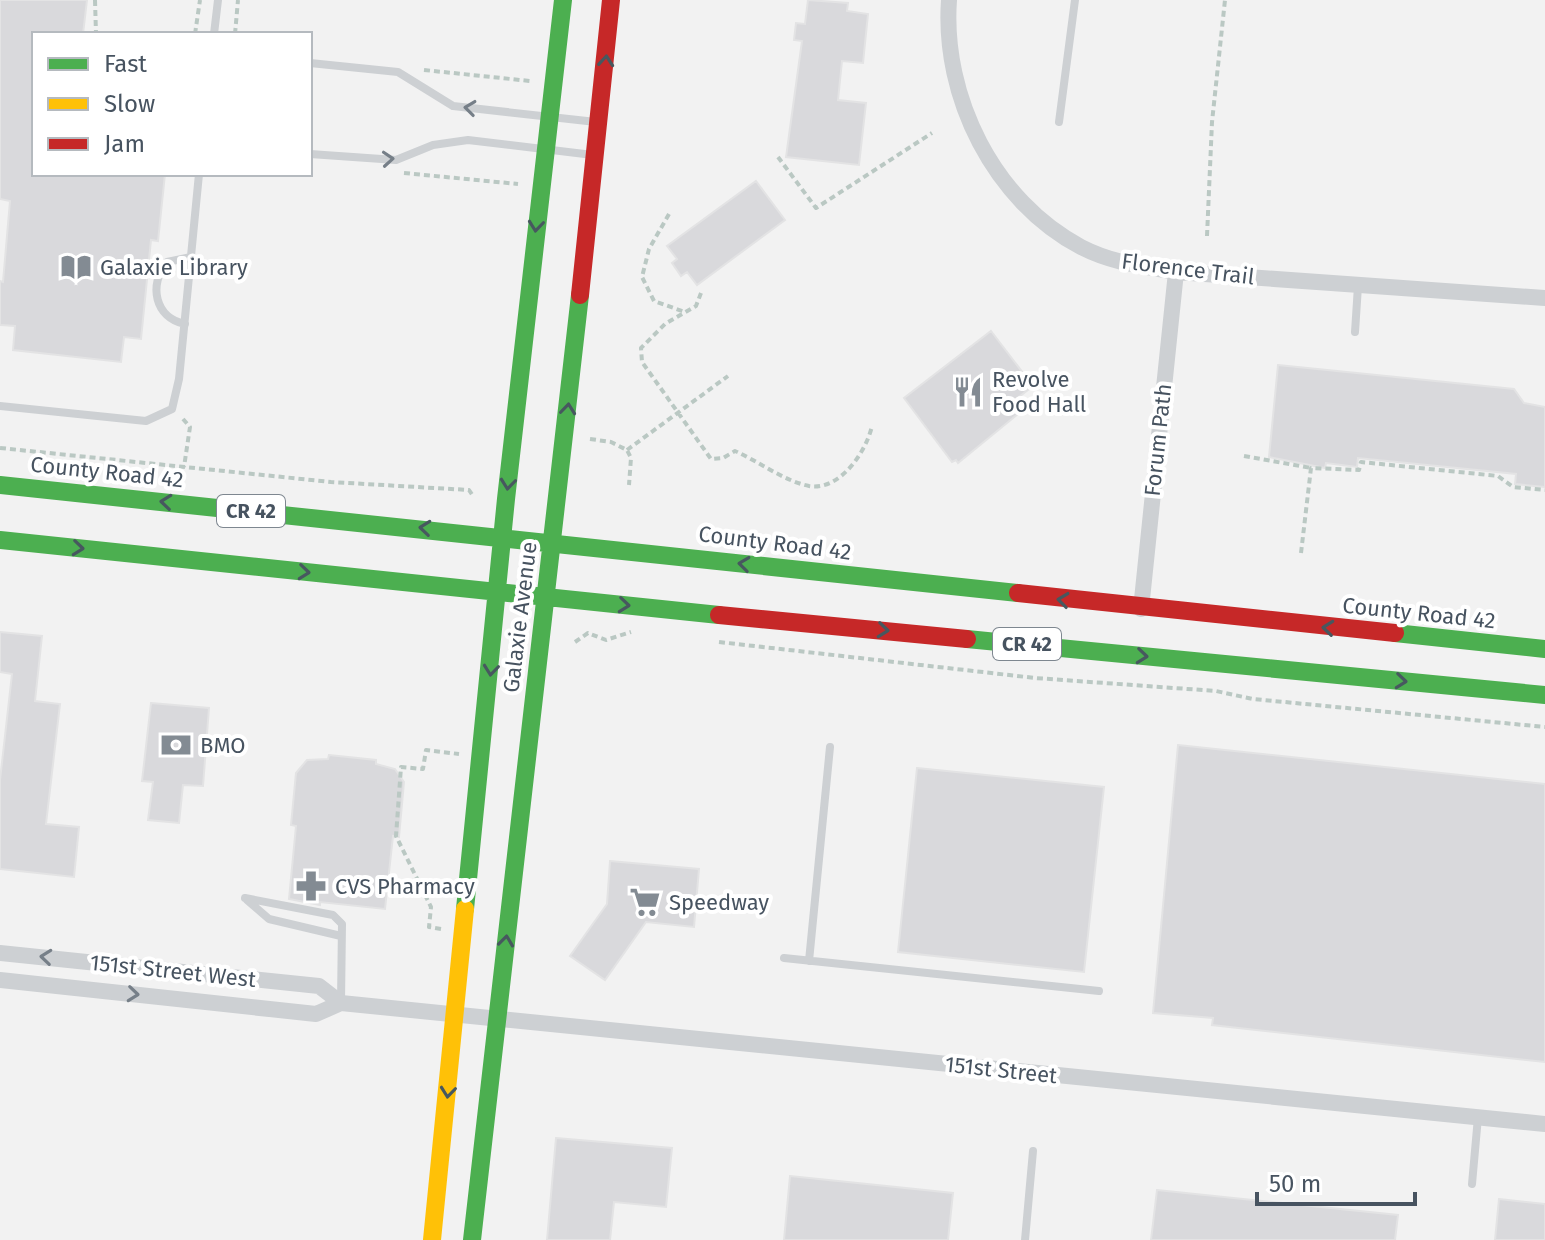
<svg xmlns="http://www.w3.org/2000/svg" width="1545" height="1240" font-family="'Fira Sans',sans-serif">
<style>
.building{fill:#d9d9dc;stroke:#e3e3e4;stroke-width:2}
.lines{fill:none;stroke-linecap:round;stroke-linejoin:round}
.path{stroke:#bac8c3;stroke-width:4;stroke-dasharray:6 4;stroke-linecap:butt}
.lane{stroke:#cdd0d3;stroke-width:8}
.street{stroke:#cdd0d3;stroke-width:16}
.fast{stroke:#4caf50;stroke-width:18}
.slow{stroke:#ffc107;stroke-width:18}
.jam{stroke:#c62828;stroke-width:18}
.oneway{stroke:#47585f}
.oneway2{stroke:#767f88}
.labels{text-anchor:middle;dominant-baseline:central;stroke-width:8;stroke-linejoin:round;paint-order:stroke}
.shield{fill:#fff;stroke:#7e8790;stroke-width:2}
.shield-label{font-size:20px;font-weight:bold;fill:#475360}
.poi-label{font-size:22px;fill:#475360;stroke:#fff;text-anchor:start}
.street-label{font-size:22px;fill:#475360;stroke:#fff}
</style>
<rect width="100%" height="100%" fill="#f2f2f2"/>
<path class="building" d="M 0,0 L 87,0 L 83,34 L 34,34 L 34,174 L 165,174 L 158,241 L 151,240 L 141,339 L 124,337 L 121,362 L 13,350 L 15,326 L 0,325 L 0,281 L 3,282 L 10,201 L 0,199 Z
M 808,0 L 848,3 L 847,11 L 868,14 L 863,63 L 842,61 L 838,100 L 866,103 L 859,165 L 786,157 L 802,41 L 794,40 L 796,23 L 805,24 Z
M 756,181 L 785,220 L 697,285 L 687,272 L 681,276 L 672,263 L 677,259 L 667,246 Z
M 991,331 L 1033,386 L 1015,400 L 1023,410 L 958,463 L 956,460 L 952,462 L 904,398 Z
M 1278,365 L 1514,389 L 1524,403 L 1545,407 L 1545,487 L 1515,484 L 1516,474 L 1358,458 L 1357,467 L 1326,463 L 1325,468 L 1269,457 Z
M 0,632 L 42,636 L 35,701 L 60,704 L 46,824 L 79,827 L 74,877 L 0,869 L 0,780 L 12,674 L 0,672 Z
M 151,703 L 209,708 L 203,786 L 183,785 L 179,823 L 148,820 L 153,782 L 142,781 Z
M 1178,745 L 1545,784 L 1545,1062 L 1212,1025 L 1213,1018 L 1153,1013 Z
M 329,755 L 376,760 L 376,764 L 395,769 L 404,782 L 399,837 L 393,836 L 385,909 L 320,902 L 320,905 L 289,899 L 296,826 L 291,825 L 296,773 L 307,760 L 328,759 Z
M 917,768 L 1104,787 L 1084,972 L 898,952 Z
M 610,861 L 699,869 L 694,927 L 646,922 L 605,980 L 570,956 L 607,904 Z
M 556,1138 L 672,1148 L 666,1207 L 614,1202 L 610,1240 L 547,1240 Z
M 790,1176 L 953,1193 L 948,1240 L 784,1240 Z
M 1157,1190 L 1398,1215 L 1395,1240 L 1151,1240 Z
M 1499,1199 L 1545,1204 L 1545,1240 L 1495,1240 Z"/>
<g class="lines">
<path class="path" d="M 95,0 L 96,34
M 195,34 L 200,0
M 235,34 L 238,0
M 424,70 L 530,81
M 778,157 L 816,208 L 932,133
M 404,173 L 518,184
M 669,214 L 649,249 L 642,277 L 654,301 L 685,312
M 1207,236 L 1212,122 L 1225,0
M 701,293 L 696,306 L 665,324 L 641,348 L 642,362 L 711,459 L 723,458 L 735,451 C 758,461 784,481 809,486 C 840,491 866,452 872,426
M 183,419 L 190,427 L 184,467
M 590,439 L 611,442 L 627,450 L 631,458 L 629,485
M 0,448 L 331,482 L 469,490 L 473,496
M 627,450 L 728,376
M 1244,456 L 1311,468
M 1301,553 L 1311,468 L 1359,470 L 1361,462 L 1498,476 L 1513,487 L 1545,490
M 575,642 L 588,633 L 606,640 L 631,632
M 719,642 L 1035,678 L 1216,691 L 1253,699 L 1545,727
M 441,929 L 429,927 L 431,907 L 396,836 L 401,767 L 423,769 L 426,750 L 459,754"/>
<path class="lane" d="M 214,34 L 218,0
M 310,63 L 398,72 L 453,106 L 596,122
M 1059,122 L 1075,0
M 310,154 L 396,160 L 433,145 L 468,140 L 593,155
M 185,324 C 155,318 148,285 167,262 L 191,257
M 1355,332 L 1358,286
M 0,406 L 146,421 L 172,409 L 179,379 L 199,174
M 245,898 L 333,915 L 342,924 L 341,1002
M 247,900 L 269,919 L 341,936
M 784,958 L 1099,991
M 809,961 L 830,747
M 1472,1184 L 1478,1117
M 1025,1240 L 1033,1151"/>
<path class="street" d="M 949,0 C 942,97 994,201 1081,247 C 1112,263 1142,266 1176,272 L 1545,298
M 1141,609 L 1176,272
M 0,953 L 319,986 L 341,1003
M 0,980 L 316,1014 L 341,1003 L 1545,1124"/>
<path class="fast" d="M 0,485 L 1018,593
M 0,540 L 719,615
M 1395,633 L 1545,649
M 967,639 L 1545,695
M 465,909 L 506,499 L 563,0
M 472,1240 L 580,295"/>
<path class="slow" d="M 432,1240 L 465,909"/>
<path class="jam" d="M 580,295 L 611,0
M 1018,593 L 1395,633
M 719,615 L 967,639"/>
</g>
<defs><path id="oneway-chevron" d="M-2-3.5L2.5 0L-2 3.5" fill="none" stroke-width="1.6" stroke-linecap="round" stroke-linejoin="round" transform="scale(2)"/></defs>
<g class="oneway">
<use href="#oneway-chevron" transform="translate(606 61) rotate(-85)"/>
<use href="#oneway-chevron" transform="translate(536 226) rotate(96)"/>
<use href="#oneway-chevron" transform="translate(568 409) rotate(-84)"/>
<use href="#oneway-chevron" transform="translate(508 484) rotate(96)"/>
<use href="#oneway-chevron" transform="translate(166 502) rotate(-174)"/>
<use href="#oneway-chevron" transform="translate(425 528) rotate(-174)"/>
<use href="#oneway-chevron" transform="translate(78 548) rotate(6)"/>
<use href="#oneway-chevron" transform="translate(744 564) rotate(-173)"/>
<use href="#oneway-chevron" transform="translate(304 572) rotate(6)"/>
<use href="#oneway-chevron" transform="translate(1063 600) rotate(-173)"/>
<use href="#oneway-chevron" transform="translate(624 605) rotate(6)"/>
<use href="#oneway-chevron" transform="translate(1328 628) rotate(-174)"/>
<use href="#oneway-chevron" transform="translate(883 630) rotate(6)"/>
<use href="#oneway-chevron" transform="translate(1142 656) rotate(6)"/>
<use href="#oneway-chevron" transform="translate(491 670) rotate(96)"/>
<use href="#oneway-chevron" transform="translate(1401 681) rotate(6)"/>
<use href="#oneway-chevron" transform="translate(506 941) rotate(-83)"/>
<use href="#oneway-chevron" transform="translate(448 1092) rotate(96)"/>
</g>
<g class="oneway2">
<use href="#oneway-chevron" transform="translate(470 108) rotate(-173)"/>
<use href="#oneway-chevron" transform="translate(388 159) rotate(-4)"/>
<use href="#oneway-chevron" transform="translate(46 957) rotate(-174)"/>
<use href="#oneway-chevron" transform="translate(133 994) rotate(6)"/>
</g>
<defs>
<g id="library-bare" transform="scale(2.4)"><path d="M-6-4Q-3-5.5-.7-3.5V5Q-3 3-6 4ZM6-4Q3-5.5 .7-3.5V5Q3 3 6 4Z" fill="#838b93" stroke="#fff" stroke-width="2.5" paint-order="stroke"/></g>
<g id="restaurant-bare" transform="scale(2.4)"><path d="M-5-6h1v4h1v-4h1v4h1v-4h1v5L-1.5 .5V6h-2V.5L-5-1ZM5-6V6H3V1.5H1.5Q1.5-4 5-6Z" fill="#838b93" stroke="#fff" stroke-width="2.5" paint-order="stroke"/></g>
<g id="bank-bare" transform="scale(2.4)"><path d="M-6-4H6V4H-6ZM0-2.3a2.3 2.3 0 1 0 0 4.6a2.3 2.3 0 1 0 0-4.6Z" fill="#838b93" stroke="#fff" stroke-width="2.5" paint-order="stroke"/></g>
<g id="pharmacy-bare" transform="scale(2.4)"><path d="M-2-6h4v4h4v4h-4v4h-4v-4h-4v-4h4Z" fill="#838b93" stroke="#fff" stroke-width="2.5" paint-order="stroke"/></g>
<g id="supermarket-bare" transform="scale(2.4)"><path d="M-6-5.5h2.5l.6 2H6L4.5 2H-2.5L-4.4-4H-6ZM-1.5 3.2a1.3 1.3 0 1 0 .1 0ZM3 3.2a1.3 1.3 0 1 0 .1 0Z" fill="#838b93" stroke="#fff" stroke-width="2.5" paint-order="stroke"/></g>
</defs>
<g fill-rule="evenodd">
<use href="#library-bare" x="76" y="267"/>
<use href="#restaurant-bare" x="968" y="392"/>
<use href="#bank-bare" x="176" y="745"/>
<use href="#pharmacy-bare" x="311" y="886"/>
<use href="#supermarket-bare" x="645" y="902"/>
</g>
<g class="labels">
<g class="shield">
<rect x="217" y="495" width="68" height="32" rx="6"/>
<rect x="993" y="628" width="68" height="32" rx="6"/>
</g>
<g class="shield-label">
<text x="251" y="511">CR 42</text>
<text x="1027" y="644">CR 42</text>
</g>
<g class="poi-label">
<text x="100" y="267">Galaxie Library</text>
<text x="992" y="379">Revolve<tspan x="992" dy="25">Food Hall</tspan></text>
<text x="200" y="745">BMO</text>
<text x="335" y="886">CVS Pharmacy</text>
<text x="669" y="902">Speedway</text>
</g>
<g class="street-label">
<text transform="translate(1188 269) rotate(7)">Florence Trail</text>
<text transform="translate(1158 440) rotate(-84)">Forum Path</text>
<text transform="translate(107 472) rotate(6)">County Road 42</text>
<text transform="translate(775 543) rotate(7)">County Road 42</text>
<text transform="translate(1419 613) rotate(6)">County Road 42</text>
<text transform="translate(520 617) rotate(-83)">Galaxie Avenue</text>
<text transform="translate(173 971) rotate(6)">151st Street West</text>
<text transform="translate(1001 1070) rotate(6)">151st Street</text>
</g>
</g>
<rect x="32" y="32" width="280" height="144" fill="#ffffff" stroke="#b5babf" stroke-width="2"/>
<rect x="48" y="58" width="40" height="12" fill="#4caf50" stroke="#b5babf" stroke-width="2"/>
<text x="104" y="72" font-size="24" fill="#475360">Fast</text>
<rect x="48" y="98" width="40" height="12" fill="#ffc107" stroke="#b5babf" stroke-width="2"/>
<text x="104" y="112" font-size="24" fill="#475360">Slow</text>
<rect x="48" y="138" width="40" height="12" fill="#c62828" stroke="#b5babf" stroke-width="2"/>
<text x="104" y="152" font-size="24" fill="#475360">Jam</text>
<path d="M1257 1192v12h158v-12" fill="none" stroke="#475360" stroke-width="4"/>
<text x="1269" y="1192" font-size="24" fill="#475360" stroke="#ffffff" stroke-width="6" paint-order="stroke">50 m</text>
</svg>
